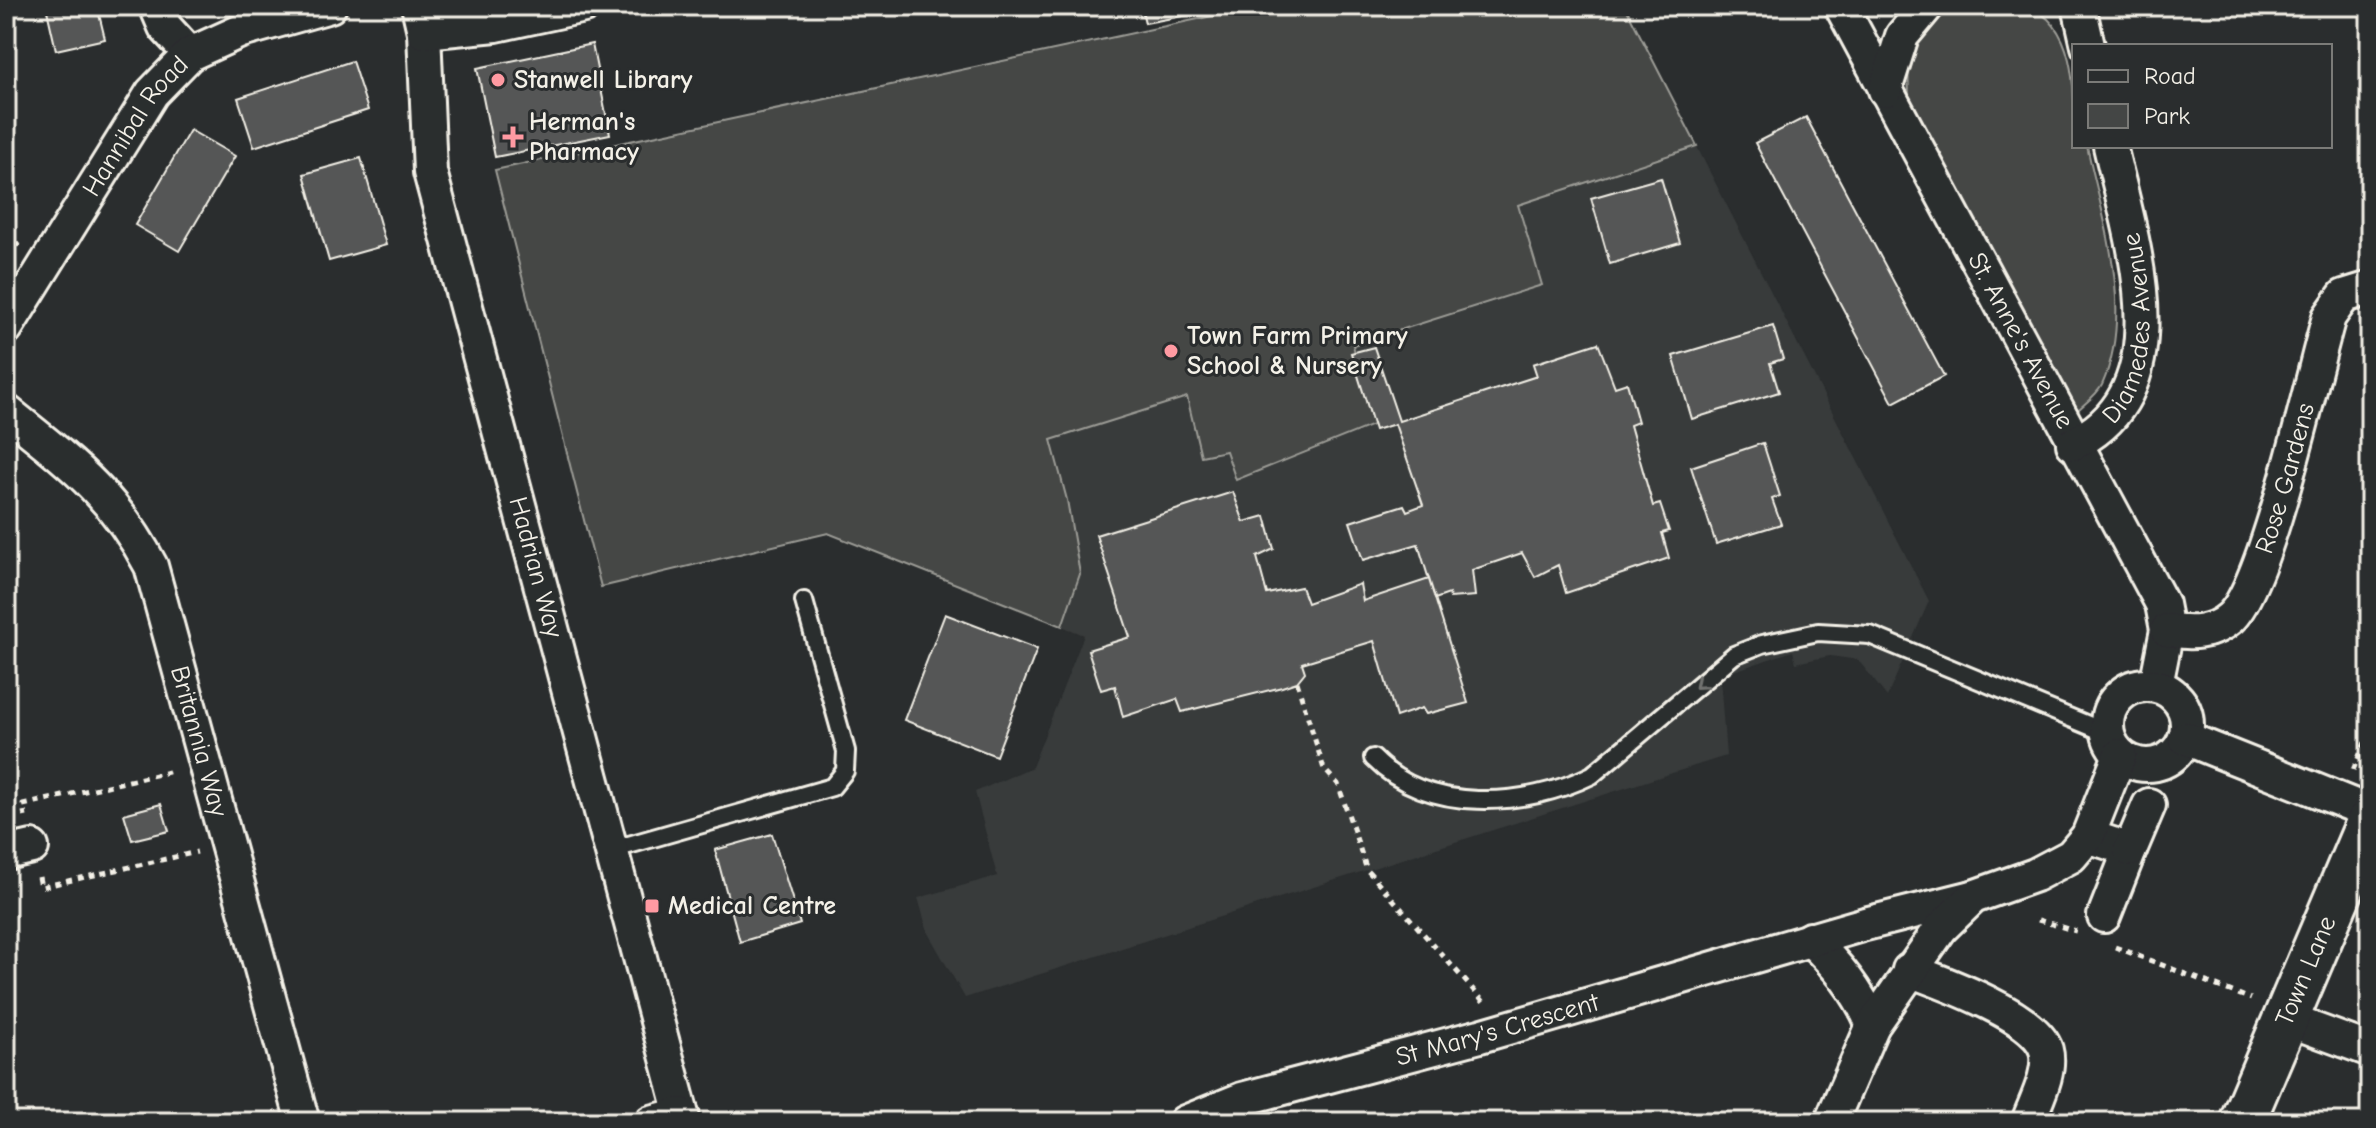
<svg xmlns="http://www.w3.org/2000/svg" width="2376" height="1128" font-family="'Comic Neue',sans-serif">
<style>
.built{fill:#373a3a}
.green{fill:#444645;stroke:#9c9c96;stroke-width:2}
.building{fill:#555756;stroke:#f4f1e8;stroke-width:2}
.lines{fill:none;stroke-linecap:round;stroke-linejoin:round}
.service-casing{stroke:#f4f1e8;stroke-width:22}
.minor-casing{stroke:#f4f1e8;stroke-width:38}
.secondary-casing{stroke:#f4f1e8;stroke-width:50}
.path{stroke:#f4f1e8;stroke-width:5;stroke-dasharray:6 6;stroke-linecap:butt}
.service{stroke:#2a2d2e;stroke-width:16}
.minor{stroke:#2a2d2e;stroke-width:32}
.secondary{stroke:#2a2d2e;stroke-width:44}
.oneway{stroke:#71726f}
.poi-dot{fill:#ff9aa2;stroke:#2a2d2e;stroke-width:3}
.labels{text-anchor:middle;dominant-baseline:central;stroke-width:6;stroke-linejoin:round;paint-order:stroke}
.poi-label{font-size:26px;font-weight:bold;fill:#f4f1e8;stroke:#2a2d2e;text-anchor:start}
.street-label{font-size:26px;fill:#f4f1e8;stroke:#2a2d2e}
</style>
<rect width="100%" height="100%" fill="#2a2d2e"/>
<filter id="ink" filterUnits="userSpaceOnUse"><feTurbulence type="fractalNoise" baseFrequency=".0125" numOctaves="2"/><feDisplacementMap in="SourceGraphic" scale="16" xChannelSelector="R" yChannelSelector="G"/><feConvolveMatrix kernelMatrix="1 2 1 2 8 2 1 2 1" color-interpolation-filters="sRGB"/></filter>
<g filter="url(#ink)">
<path class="built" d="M 1259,6 L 1625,6 L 1929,601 L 1887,697 L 1858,660 L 1830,656 L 1796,663 L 1793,651 L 1720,676 L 1726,756 L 965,998 L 928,933 L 918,898 L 997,876 L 975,792 L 1032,767 L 1084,635 L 828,533 L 601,587 L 495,170 Z"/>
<path class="green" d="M 1259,6 L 1625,6 L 1697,146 L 1518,205 L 1542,285 L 1353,345 L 1373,425 L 1236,480 L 1226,451 L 1201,456 L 1187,397 L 1051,440 L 1067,500 L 1080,574 L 1062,626 L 828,533 L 601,587 L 495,170 Z
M 1955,6 L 2027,6 C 2080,25 2074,101 2074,146 L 2087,146 C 2103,221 2135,311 2102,385 C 2097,395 2084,404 2076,412 L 1909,102 L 1908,56 L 1940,12 Z"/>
<path class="building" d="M 46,6 L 97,6 L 105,39 L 56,50 Z
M 1141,6 L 1192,6 L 1194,14 L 1145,23 Z
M 592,44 L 610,134 L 495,157 L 477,68 Z
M 352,61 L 368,110 L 254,147 L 238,98 Z
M 1806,117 L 1944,376 L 1893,403 L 1755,143 Z
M 190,130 L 235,156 L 179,251 L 135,225 Z
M 361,158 L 386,245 L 329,261 L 304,174 Z
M 1661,178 L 1680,243 L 1610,264 L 1591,198 Z
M 1773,326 L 1783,359 L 1770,363 L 1779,392 L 1692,419 L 1673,356 Z
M 1598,343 L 1615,387 L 1627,383 L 1638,422 L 1630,425 L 1653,506 L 1660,504 L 1669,531 L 1662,533 L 1669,558 L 1566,593 L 1558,565 L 1535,577 L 1522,553 L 1472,570 L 1475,596 L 1450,598 L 1449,594 L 1435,599 L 1418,544 L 1363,560 L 1350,522 L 1404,505 L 1407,511 L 1423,505 L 1395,424 L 1375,430 L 1351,353 L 1374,347 L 1399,421 L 1537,376 L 1533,364 Z
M 1763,443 L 1780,496 L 1772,499 L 1781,524 L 1716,544 L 1691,467 Z
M 1233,492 L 1244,522 L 1265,516 L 1274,549 L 1257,557 L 1267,594 L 1301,587 L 1307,603 L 1360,584 L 1363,601 L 1429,579 L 1468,703 L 1426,714 L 1422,708 L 1396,717 L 1374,641 L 1302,663 L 1305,672 L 1297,682 L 1282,687 L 1182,712 L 1177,699 L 1123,717 L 1115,686 L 1101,690 L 1088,650 L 1130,637 L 1096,535 Z
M 945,614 L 1037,649 L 996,756 L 904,720 Z
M 161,804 L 169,831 L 132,840 L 124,814 Z
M 772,834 L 800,924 L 740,942 L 715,850 Z"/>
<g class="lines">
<g class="service-casing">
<path id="service" d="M 1373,758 C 1427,814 1525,808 1592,775 L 1734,655 L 1762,644 L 1818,632 L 1870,635 L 2107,733
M 611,850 L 832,787 L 845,771 L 846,751 L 804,601"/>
</g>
<g class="minor-casing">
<g id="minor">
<path d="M 156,6 L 165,27 L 190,54"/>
<path id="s1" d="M 418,6 L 424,32 L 430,172 L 684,1122"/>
<path id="s2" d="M 1841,6 L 2162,604 L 2167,630 L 2156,685"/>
<path d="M 2079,6 L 2088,46"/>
<path d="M 424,32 L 496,25 L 584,6"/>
<path d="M 1885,90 L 1902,36 L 1927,6"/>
<path id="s3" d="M 6,328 L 152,93 L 190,54 L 241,31 L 330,6"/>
<path id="s4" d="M 6,411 C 69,462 112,492 151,566 L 303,1122"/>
<path id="s5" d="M 2073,444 C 2185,391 2131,238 2110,146"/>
<path id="s6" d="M 2167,630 C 2190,634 2212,634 2230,618 C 2267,585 2312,375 2329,317 L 2344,296 L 2370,288"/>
<circle cx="2147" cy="725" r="40"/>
<path d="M 2185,738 L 2370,812"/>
<path d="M 2088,836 L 2130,850 L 2104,916"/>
<path d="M 2130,850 L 2149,805"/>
<path d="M 6,853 L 32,847"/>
<path d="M 1810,939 C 1837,965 1858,990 1873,1025"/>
<path d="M 1909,970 C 1942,982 2036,1016 2046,1050 C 2052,1072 2035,1102 2028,1122"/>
<path d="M 2286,1012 L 2302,1025 L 2370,1050"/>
<path d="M 651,1122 L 681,1114"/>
<path id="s7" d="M 1185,1122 L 1242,1099 L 1480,1036 L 1865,924 L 1973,897"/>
<path d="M 1831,1122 L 1873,1025 L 1941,928 L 1973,897 L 2035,875 L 2071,856 L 2088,836 L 2120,755"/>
</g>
</g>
<g class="secondary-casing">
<g id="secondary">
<path id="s8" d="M 2242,1122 L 2370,820"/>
</g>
</g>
<path class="path" d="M 6,237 L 20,246
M 1297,682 L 1324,769 L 1338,784 L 1367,870 L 1484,1002
M 2353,770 L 2370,731
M 25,817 L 23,805 L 173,771
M 39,877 L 41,887 L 197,852
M 2038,920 L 2076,931
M 2115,947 L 2251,999"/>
<use href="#service" class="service"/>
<use href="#minor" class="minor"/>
<use href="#secondary" class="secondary"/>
</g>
<defs><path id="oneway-chevron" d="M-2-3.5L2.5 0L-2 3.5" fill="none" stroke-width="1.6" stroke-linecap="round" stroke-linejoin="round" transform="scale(2)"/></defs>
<use class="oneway" href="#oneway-chevron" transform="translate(1700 684) rotate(139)"/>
</g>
<g class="poi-dot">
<circle cx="498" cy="80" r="8"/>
<path d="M509 125h8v8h8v8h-8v8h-8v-8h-8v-8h8z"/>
<circle cx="1171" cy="351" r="8"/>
<rect x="644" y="898" width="16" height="16" rx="4"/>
</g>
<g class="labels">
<g class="poi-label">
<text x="514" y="80">Stanwell Library</text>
<text x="529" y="122">Herman's<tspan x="529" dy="30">Pharmacy</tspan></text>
<text x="1187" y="336">Town Farm Primary<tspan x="1187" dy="30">School &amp; Nursery</tspan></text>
<text x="668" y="906">Medical Centre</text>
</g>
<g class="street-label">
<text stroke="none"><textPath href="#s3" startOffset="240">Hannibal Road</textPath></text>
<text stroke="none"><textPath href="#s5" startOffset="140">Diamedes Avenue</textPath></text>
<text stroke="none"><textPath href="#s2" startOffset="380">St. Anne's Avenue</textPath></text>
<text stroke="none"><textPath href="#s6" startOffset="218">Rose Gardens</textPath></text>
<text stroke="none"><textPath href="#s1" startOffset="576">Hadrian Way</textPath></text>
<text stroke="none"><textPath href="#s4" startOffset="396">Britannia Way</textPath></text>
<text stroke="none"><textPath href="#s8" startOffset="164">Town Lane</textPath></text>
<text stroke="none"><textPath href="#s7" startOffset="326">St Mary's Crescent</textPath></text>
</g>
</g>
<rect width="2376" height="1128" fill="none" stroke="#2a2d2e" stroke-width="32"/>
<rect x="16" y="16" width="2344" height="1096" fill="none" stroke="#f4f1e8" stroke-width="3" filter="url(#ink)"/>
<rect x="2072" y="44" width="260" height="104" fill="#2a2d2e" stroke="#7b7b78" stroke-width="2"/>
<rect x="2088" y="70" width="40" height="12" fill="#2a2d2e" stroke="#7b7b78" stroke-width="2"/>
<text x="2144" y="84" font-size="24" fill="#f4f1e8">Road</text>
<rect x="2088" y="104" width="40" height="24" fill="#444645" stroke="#7b7b78" stroke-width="2"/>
<text x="2144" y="124" font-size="24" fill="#f4f1e8">Park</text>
</svg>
